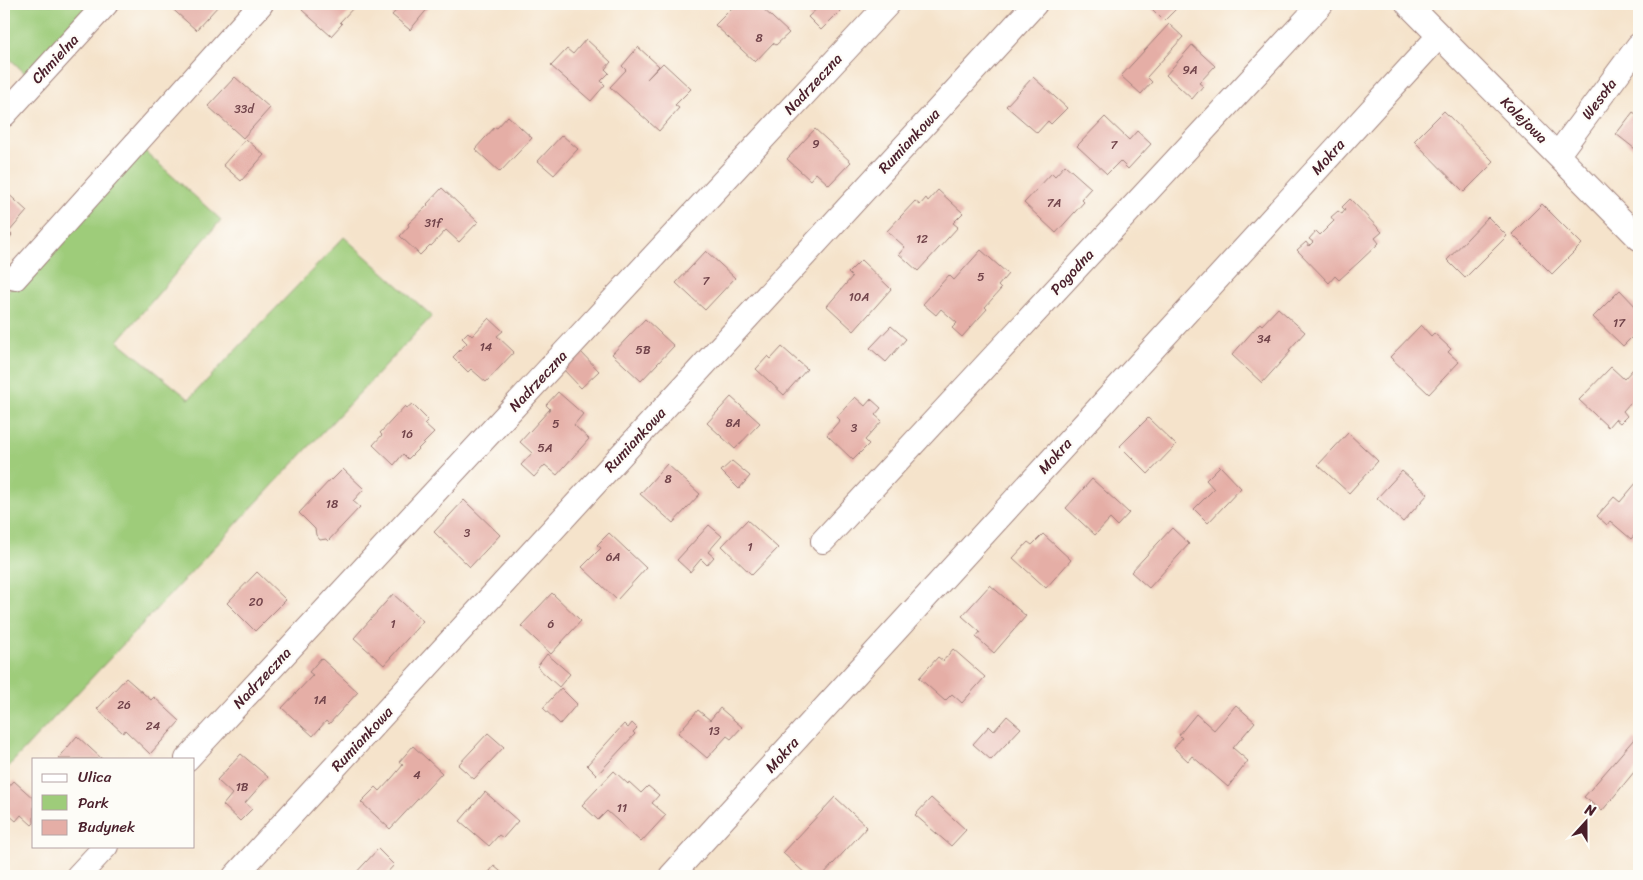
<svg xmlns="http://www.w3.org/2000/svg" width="1643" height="880" font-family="Sriracha,sans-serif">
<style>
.green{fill:#9ecc7a;stroke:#747652}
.building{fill:#e5aea6}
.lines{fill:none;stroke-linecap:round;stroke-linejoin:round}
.street-casing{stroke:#a0817b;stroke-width:26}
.street{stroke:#fff;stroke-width:24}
.labels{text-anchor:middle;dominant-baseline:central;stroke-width:4.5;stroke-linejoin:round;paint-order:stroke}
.number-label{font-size:12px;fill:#71434a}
.street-label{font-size:15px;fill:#4a1f2b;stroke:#fdfcf7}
</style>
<rect width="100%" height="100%" fill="#fdfcf7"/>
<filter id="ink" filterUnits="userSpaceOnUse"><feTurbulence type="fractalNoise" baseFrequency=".02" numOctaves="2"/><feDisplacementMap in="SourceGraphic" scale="10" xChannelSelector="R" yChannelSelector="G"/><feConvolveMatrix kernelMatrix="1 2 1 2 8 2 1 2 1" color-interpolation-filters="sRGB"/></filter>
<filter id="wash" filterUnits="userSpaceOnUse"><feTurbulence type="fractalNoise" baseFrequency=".0096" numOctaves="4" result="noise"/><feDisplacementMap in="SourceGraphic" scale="20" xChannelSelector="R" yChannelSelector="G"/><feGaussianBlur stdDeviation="1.12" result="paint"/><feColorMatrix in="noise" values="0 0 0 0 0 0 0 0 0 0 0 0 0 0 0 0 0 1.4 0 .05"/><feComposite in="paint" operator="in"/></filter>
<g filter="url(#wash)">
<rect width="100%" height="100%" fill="#f5e3cb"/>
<path class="green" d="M 4,4 L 93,4 L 29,77 L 4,53 Z
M 138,145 L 221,220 L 118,341 L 189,399 L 344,237 L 432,316 L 4,771 L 4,295 Z"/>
<g id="blocks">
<path class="building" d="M 167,4 L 220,4 L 196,30 Z
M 309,4 L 357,4 L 340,22 L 342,24 L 331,36 L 302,10 Z
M 402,4 L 425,4 L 429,7 L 410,30 L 392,15 Z
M 736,4 L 758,4 L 789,33 L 776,45 L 773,43 L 755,62 L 715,25 Z
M 822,4 L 833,4 L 840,11 L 821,30 L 808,17 Z
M 1150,4 L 1181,4 L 1164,21 L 1148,5 Z
M 1169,24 L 1183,37 L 1147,77 L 1152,82 L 1141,94 L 1121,76 Z
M 586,39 L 611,62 L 605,69 L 609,73 L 601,81 L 605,85 L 591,101 L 551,66 L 567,49 L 573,54 Z
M 1192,45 L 1215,66 L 1199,83 L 1203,86 L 1192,99 L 1166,75 Z
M 638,47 L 659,66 L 647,79 L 663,63 L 691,89 L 675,105 L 679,108 L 659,131 L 610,87 L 626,70 L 622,66 Z
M 235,77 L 270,108 L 243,138 L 208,106 Z
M 1033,77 L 1067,108 L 1051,124 L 1048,121 L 1037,133 L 1006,106 Z
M 1444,111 L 1494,162 L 1464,192 L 1414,141 Z
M 1633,112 L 1639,116 L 1639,152 L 1616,134 Z
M 508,116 L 532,138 L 500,172 L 475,149 L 495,127 L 497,128 Z
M 1105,117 L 1129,140 L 1137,131 L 1151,144 L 1128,169 L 1120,161 L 1107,174 L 1077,146 Z
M 815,129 L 851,162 L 829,185 L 816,173 L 810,180 L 787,159 Z
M 562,135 L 578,149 L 554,175 L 538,161 Z
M 246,139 L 264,155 L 241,181 L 223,165 Z
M 1065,165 L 1091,188 L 1081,199 L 1084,202 L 1056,233 L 1024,203 L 1052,173 L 1055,176 Z
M 442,188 L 478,222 L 459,242 L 446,230 L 431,246 L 430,245 L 420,255 L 400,236 L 409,226 L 408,224 L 428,205 L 427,204 Z
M 4,190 L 27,211 L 9,232 L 12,235 L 4,245 Z
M 938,190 L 963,213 L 953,223 L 958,227 L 918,271 L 899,254 L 905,247 L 887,231 L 915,201 L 920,205 L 926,198 L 928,201 Z
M 1350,199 L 1382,232 L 1375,238 L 1379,243 L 1359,262 L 1339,280 L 1335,276 L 1329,283 L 1297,250 L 1306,242 L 1309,246 L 1313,242 L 1309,239 L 1316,231 L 1320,235 L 1334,221 L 1331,217 L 1338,211 L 1342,214 L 1345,210 L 1342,207 Z
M 1542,204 L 1582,244 L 1552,274 L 1512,234 Z
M 1488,217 L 1507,236 L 1465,278 L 1447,260 Z
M 981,250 L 1008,274 L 998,286 L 1001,289 L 985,307 L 987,309 L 962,337 L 952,328 L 957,323 L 941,309 L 936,315 L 923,304 L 949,275 L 954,280 Z
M 706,251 L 735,278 L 705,310 L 676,283 Z
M 861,260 L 891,289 L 854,331 L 827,306 L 852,277 L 848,273 Z
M 1620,290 L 1639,310 L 1639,330 L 1623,346 L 1593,317 Z
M 1278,308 L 1305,332 L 1289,350 L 1291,351 L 1262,383 L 1232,355 L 1260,323 L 1262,325 Z
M 489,318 L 503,331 L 497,336 L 514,352 L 486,382 L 471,369 L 468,372 L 453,357 L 467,343 L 462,338 L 468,332 L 472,336 Z
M 645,319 L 674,346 L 641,381 L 612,354 Z
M 1421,325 L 1431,336 L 1434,333 L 1451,349 L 1448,352 L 1459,362 L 1429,394 L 1390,357 Z
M 891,326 L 906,339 L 886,362 L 870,348 Z
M 782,347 L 807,369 L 784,395 L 756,369 L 768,356 L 771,359 Z
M 580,351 L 599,371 L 581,388 L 562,368 Z
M 1611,367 L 1624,379 L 1634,368 L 1639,372 L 1639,393 L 1623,411 L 1627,416 L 1620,423 L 1615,419 L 1608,427 L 1579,400 Z
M 558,392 L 583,414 L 574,425 L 589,439 L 557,475 L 545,465 L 534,477 L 521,465 L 532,453 L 520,442 L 550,409 L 546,405 Z
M 731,397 L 760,423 L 735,449 L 707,423 Z
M 855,397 L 865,406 L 871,399 L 881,408 L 875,415 L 882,421 L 865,440 L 869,444 L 853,460 L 827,435 L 840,420 L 837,417 Z
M 412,404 L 428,420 L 424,424 L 434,433 L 408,459 L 403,454 L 394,465 L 373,445 L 382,435 L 380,433 L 405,406 L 407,408 Z
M 1148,418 L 1176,445 L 1148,474 L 1120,446 Z
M 1348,433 L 1378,461 L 1349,493 L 1318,465 Z
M 732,461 L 750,476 L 739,489 L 721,471 Z
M 667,464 L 700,494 L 673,523 L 640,494 Z
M 1220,466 L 1241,488 L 1208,523 L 1194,509 L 1214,489 L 1206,480 Z
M 343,469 L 364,489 L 353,501 L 360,507 L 328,541 L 326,539 L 320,540 L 316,535 L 315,529 L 299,513 L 331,479 L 332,480 Z
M 1402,471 L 1428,494 L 1403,522 L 1377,498 Z
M 1092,479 L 1129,513 L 1117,526 L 1110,519 L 1095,535 L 1066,508 Z
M 1637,482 L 1639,484 L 1639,530 L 1631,539 L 1610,521 L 1607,525 L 1597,516 L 1614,497 L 1620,502 Z
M 464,500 L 500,535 L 470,567 L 434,532 Z
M 747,520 L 778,548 L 752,575 L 722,546 Z
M 709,525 L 722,536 L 708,552 L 714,557 L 707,565 L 701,559 L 690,572 L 677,560 Z
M 1172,528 L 1189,544 L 1149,588 L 1131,572 Z
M 609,533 L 646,568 L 617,600 L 582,567 L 601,548 L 597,545 Z
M 1043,534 L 1071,560 L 1046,588 L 1013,558 L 1028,542 L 1032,545 Z
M 257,572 L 286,600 L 255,631 L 227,603 Z
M 990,585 L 1026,616 L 994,653 L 976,637 L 980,632 L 962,616 Z
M 552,593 L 581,621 L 551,654 L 521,626 Z
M 393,594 L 423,621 L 384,665 L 354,638 Z
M 953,649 L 985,677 L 962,703 L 952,694 L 945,701 L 919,678 L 938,657 L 943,661 Z
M 547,654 L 570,674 L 559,687 L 537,667 Z
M 321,658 L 358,692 L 329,724 L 326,721 L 313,736 L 282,708 L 313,675 L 309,672 Z
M 126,678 L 151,700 L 154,697 L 180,721 L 150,754 L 125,730 L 123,733 L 97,709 Z
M 561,688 L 577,704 L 560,724 L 543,708 Z
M 1236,705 L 1255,722 L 1233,748 L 1248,761 L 1228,787 L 1192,756 L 1188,761 L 1174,748 L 1182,738 L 1179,735 L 1196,714 L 1214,730 Z
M 720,708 L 742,727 L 731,739 L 727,736 L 707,758 L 678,733 L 698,710 L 710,720 Z
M 1007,716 L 1021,728 L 991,760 L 973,744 L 989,726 L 994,731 Z
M 632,723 L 637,728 L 633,732 L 635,734 L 597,775 L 587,765 L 624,724 L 628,728 Z
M 488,733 L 504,747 L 474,779 L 458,765 Z
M 77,736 L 102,759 L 58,759 Z
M 1634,739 L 1639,743 L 1639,766 L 1602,811 L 1584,797 Z
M 413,746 L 442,773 L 390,829 L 361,802 L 376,787 L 380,791 L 392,778 L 403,765 L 399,762 Z
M 241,754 L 268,777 L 245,803 L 252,809 L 240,821 L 223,805 L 232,794 L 217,780 Z
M 614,771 L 628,784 L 629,782 L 641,793 L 648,786 L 659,795 L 652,803 L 666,815 L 641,842 L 607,811 L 598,820 L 582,805 Z
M 14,781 L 34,799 L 34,823 L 32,825 L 21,815 L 16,821 L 8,814 L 4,818 L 4,792 Z
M 485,792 L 518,821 L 503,838 L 499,835 L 489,846 L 460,821 Z
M 835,797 L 867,827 L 822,876 L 808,876 L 783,853 Z
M 931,798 L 966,830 L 951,846 L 915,815 Z
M 378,849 L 394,865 L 384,876 L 353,876 Z
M 494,866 L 506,876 L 486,876 Z"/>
</g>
</g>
<g filter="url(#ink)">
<use href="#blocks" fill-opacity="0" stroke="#a0817b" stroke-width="1"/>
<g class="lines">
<g class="street-casing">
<path id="street" d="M 1408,4 L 1639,238
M 4,115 L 106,4
M 1558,154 L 1639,45
M 15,278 L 261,4
M 823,541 L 1321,4
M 187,759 L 888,4
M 78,876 L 106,846
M 235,876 L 1035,4
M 671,876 L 1439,36"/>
</g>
<use href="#street" class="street"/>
</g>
</g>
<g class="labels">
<g class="number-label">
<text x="759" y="38">8</text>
<text x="1190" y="70">9A</text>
<text x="244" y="109">33d</text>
<text x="816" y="144">9</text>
<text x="1114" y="145">7</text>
<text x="1054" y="203">7A</text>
<text x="433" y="223">31f</text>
<text x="922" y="239">12</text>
<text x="981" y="277">5</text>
<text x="706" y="281">7</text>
<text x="859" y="297">10A</text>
<text x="1619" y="323">17</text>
<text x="1264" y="339">34</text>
<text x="486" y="347">14</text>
<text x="643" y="350">5B</text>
<text x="733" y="423">8A</text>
<text x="556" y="424">5</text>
<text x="854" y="428">3</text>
<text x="407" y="434">16</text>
<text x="545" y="448">5A</text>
<text x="668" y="479">8</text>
<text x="332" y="504">18</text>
<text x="467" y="533">3</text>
<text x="750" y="547">1</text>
<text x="613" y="557">6A</text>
<text x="256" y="602">20</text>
<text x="393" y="624">1</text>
<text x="551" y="624">6</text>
<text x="320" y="700">1A</text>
<text x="124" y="705">26</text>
<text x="153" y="726">24</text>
<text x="714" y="731">13</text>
<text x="417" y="775">4</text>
<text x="242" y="787">1B</text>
<text x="622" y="808">11</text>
</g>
<g class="street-label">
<text transform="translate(55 59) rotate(-47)">Chmielna</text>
<text transform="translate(813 84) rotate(-47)">Nadrzeczna</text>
<text transform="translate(1599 99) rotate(-53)">Wesoła</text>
<text transform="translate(1524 120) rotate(45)">Kolejowa</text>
<text transform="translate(909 141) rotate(-47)">Rumiankowa</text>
<text transform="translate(1328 157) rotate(-48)">Mokra</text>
<text transform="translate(1072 272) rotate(-47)">Pogodna</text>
<text transform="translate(538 381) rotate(-47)">Nadrzeczna</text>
<text transform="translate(635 440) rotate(-47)">Rumiankowa</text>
<text transform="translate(1055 456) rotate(-48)">Mokra</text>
<text transform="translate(262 678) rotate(-47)">Nadrzeczna</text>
<text transform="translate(362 739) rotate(-47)">Rumiankowa</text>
<text transform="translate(782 755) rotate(-48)">Mokra</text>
</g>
</g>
<rect width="1643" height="880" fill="none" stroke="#fdfcf7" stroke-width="20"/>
<rect x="32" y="758" width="162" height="90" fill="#fdfcf7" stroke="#b5a4a5"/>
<rect x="42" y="774" width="25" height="8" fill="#ffffff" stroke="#b5a4a5"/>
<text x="78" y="782" font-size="15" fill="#4a1f2b">Ulica</text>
<rect x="42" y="795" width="25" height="15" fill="#9ecc7a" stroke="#b5a4a5"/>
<text x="78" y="808" font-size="15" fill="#4a1f2b">Park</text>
<rect x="42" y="820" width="25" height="15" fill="#e5aea6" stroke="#b5a4a5"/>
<text x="78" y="832" font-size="15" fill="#4a1f2b">Budynek</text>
<g transform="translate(1586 822) rotate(21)" stroke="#fdfcf7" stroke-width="4" paint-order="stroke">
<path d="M0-4L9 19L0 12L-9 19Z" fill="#4a1f2b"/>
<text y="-8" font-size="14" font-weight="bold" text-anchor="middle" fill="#4a1f2b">N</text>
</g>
</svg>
